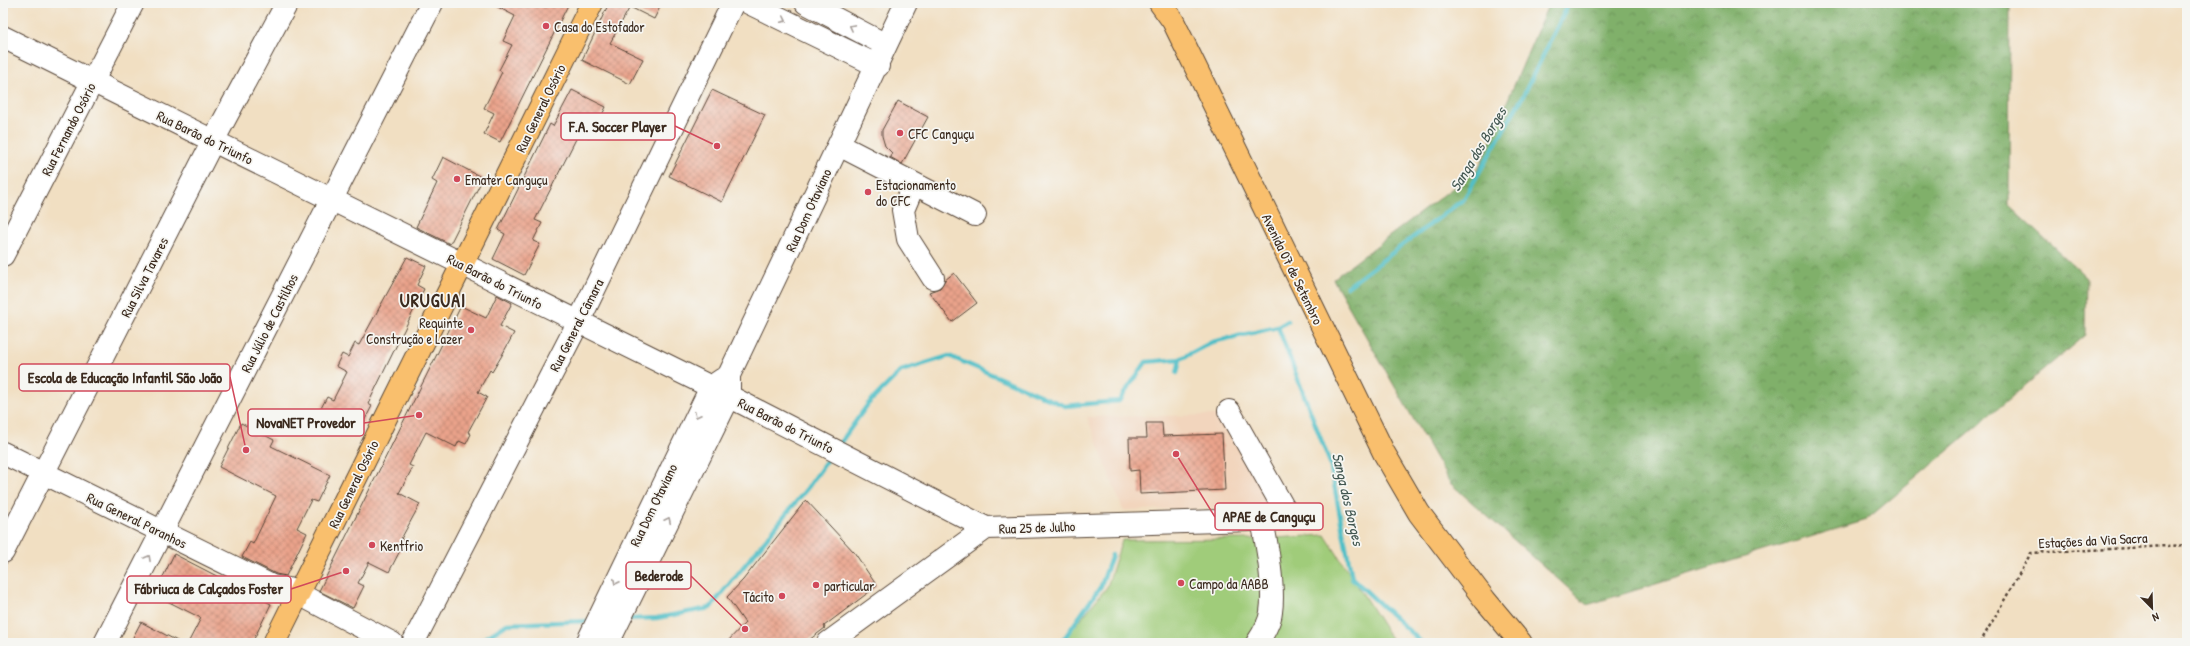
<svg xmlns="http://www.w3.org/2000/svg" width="2190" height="646" font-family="'Patrick Hand',sans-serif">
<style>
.built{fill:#f2d5bd}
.forest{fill:url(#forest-crowns);stroke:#5e6d44}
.park{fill:#a0cc7a;stroke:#6e7b4c}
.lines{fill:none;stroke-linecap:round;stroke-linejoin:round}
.stream{stroke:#51bfc7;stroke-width:4.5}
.building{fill:url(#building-cross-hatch)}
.minor-casing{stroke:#564537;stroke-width:24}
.major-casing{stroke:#564537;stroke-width:24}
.highway-casing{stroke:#564537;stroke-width:24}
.path{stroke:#564537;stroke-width:2.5;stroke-dasharray:3 3;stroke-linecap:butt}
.minor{stroke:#fff;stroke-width:22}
.major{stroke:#f9bf6d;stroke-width:22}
.highway{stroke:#f9bf6d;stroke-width:22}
.oneway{stroke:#a79f9a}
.poi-dot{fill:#d1495b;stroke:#f6f6f2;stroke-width:1.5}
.labels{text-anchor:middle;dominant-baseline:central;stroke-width:3.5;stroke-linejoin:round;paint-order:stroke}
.poi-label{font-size:14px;fill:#3b2a1e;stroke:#f6f6f2;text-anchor:start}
.street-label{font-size:14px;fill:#3b2a1e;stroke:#f6f6f2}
.water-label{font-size:15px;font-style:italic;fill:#425751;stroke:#f6f6f2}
.district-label{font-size:18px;font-weight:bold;letter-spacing:1px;fill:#3b2a1e;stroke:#f6f6f2}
.leader{fill:none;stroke:#d1495b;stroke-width:1.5}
.callout-dot{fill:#d1495b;stroke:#f6f6f2;stroke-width:1.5}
.callout{fill:#f6f6f2;stroke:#d1495b;stroke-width:1.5}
.callout-label{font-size:15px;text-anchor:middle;font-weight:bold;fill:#3b2a1e}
</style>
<defs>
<pattern id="forest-crowns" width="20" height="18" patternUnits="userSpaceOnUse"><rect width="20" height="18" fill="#80b06a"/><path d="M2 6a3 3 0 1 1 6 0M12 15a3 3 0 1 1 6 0" fill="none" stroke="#6a8f57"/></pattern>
<pattern id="building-cross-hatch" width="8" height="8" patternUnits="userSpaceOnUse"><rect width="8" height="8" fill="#eaa38b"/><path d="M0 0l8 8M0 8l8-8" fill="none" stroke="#bf8571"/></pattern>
</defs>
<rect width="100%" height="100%" fill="#f6f6f2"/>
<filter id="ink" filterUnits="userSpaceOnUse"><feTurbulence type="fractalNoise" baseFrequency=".025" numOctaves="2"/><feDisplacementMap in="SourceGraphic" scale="8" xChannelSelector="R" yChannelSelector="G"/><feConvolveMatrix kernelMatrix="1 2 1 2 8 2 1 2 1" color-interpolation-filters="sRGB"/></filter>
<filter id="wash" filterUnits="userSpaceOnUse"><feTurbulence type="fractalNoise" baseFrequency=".012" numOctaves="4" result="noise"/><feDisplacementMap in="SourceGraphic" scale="16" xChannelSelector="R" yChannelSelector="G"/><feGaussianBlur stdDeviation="0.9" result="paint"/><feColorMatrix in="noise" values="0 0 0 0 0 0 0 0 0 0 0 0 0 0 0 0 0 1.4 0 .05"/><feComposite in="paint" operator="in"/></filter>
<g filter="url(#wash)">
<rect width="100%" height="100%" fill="#f1dfc2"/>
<path class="built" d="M 1222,415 L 1280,507 L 1123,510 L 1087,417 Z"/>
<path class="forest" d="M 1549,3 L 2010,3 L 2009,205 L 2086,277 L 2085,335 L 1866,520 L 1587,605 L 1450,483 L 1333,279 L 1479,168 Z"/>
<path class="park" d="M 1325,535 L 1394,643 L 1061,643 L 1107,587 L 1122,540 L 1258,539 Z"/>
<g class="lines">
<path class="stream" d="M 1347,287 L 1464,199 L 1524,94 L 1569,3
M 1288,321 L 1278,327 L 1330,463 L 1352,578 L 1422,643
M 1177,373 L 1180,359 L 1212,342 L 1278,327
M 838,446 L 868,404 L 901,371 L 949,356 L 1065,406 L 1119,401 L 1146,362 L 1180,359
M 628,619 L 657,618 L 710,608 L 809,486 L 831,455
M 478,643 L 507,624 L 590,621
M 1061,643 L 1101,586 L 1112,555"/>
</g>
<g id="blocks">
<path class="building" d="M 490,3 L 569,3 L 500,142 L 484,134 L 494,113 L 484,108 L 502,72 L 499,70 L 512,45 L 503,41 L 515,16 Z
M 609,3 L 662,3 L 654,19 L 630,7 L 610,43 L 643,59 L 630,84 L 582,60 Z
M 572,90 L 606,107 L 590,138 L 579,133 L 535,220 L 542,223 L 533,241 L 540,244 L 524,275 L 493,259 L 505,234 L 498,230 L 550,124 L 553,126 Z
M 712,90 L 765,115 L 722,202 L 669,176 Z
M 898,101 L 928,117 L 902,164 L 890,157 L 892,153 L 885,146 L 882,136 L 882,130 Z
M 443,157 L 483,178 L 450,244 L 416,227 L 437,183 L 432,180 Z
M 407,257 L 426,266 L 417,285 L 424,289 L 368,404 L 372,406 L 359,431 L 320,410 L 327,397 L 333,400 L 347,372 L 336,366 L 342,354 L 348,357 L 355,343 L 359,345 Z
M 954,273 L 977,303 L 952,322 L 929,292 L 940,288 L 945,280 Z
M 497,295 L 512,303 L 500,326 L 514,333 L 501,357 L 492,372 L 490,370 L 478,392 L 487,397 L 468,432 L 471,434 L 466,444 L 459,441 L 456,447 L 426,432 L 409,465 L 413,467 L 399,493 L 420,504 L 401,539 L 405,541 L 389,572 L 369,562 L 358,583 L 364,586 L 353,608 L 319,591 L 461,306 L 486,318 Z
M 241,423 L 274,440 L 271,446 L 330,475 L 317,502 L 311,500 L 297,528 L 307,533 L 286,576 L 276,574 L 242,557 L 250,542 L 253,544 L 276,496 L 219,467 Z
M 1146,423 L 1162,423 L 1163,436 L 1222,434 L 1225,490 L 1140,494 L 1139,470 L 1130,471 L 1129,438 L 1147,438 Z
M 806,500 L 854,552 L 877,586 L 824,626 L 825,628 L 805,643 L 726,643 L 745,623 L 727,597 L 743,580 Z
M 174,554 L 271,604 L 252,643 L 188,643 L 201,618 L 163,599 L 168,590 L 159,585 Z
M 141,622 L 181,643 L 130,643 Z"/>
</g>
</g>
<g filter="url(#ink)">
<use href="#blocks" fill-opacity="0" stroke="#564537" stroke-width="1"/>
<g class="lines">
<g class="minor-casing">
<path id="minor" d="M 749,3 L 878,66
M 806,3 L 886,45
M 3,37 L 711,387 L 986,528
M 839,145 L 975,215
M 914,184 L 903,210 L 908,239 L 933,278
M 3,255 L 133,3
M 3,453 L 272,586 L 288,589 L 299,594 L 392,643
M 3,552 L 213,141 L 287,3
M 105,643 L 432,3
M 413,643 L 578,323 L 733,3
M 587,643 L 711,387 L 723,379
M 608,643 L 729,397 L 729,375 L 906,3
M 828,643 L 986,528 L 1283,519 L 1287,514 L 1229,411
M 1257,643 C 1263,634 1270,623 1271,612 C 1275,587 1267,545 1262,520"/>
</g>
<g class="major-casing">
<path id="major" d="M 274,643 L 592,3"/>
</g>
<g class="highway-casing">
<path id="highway" d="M 1160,3 L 1173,21 L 1384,453 L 1419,513 L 1485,600 L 1521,643"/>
</g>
<path class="path" d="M 1980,643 L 2031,553 L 2187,545"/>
<use href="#minor" class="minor"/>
<use href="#major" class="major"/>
<use href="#highway" class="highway"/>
</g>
<defs><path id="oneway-chevron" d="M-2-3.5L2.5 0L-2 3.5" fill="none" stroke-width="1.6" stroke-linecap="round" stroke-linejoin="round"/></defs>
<g class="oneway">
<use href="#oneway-chevron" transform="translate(784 20) rotate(26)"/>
<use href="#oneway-chevron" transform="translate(852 27) rotate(-152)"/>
<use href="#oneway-chevron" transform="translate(697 415) rotate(116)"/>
<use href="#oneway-chevron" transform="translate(668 520) rotate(-64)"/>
<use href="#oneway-chevron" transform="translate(148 558) rotate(-61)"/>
<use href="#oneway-chevron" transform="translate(616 582) rotate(116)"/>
</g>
</g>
<g class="poi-dot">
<circle cx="546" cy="26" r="4"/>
<circle cx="900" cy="133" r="4"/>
<circle cx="457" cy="179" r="4"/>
<circle cx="868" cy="192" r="4"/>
<circle cx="471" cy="330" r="4"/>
<circle cx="372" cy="545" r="4"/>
<circle cx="1181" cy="583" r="4"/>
<circle cx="816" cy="585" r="4"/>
<circle cx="782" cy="596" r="4"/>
</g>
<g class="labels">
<g class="poi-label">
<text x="554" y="26">Casa do Estofador</text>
<text x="908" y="133">CFC Canguçu</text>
<text x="465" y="179">Emater Canguçu</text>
<text x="876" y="184">Estacionamento<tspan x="876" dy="16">do CFC</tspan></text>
<text x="463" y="322" text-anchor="end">Requinte<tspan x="463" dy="16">Construção e Lazer</tspan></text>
<text x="380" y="545">Kentfrio</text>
<text x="1189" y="583">Campo da AABB</text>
<text x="824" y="585">particular</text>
<text x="774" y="596" text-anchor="end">Tácito</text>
</g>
<g class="street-label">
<text transform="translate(540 108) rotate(-64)">Rua General Osório</text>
<text transform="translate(68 129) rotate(-63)">Rua Fernando Osório</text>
<text transform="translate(205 137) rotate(26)">Rua Barão do Triunfo</text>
<text transform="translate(808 210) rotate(-65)">Rua Dom Otaviano</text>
<text transform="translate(1293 269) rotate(64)">Avenida 07 de Setembro</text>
<text transform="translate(144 277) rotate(-63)">Rua Silva Tavares</text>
<text transform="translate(495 281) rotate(27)">Rua Barão do Triunfo</text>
<text transform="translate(269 323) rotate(-63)">Rua Júlio de Castilhos</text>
<text transform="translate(576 325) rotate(-63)">Rua General Câmara</text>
<text transform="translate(786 425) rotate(27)">Rua Barão do Triunfo</text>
<text transform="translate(353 484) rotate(-64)">Rua General Osório</text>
<text transform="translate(653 505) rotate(-64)">Rua Dom Otaviano</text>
<text transform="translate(137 520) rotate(26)">Rua General Paranhos</text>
<text transform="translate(1037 527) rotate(-2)">Rua 25 de Julho</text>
<text transform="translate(2093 540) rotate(-3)">Estações da Via Sacra</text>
</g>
<g class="water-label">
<text transform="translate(1478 149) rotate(-59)">Sanga dos Borges</text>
<text transform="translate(1348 499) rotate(77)">Sanga dos Borges</text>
</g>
<g class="district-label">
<text x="433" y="300">URUGUAI</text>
</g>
</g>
<path class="leader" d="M717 146L675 126M246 450L230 377M419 415L364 423M1176 454L1215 517M745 629L691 576M346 571L291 589"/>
<g class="callout-dot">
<circle cx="717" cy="146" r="4"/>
<circle cx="246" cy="450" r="4"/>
<circle cx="419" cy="415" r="4"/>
<circle cx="1176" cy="454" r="4"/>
<circle cx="745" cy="629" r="4"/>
<circle cx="346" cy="571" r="4"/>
</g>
<g class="callout">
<rect x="561" y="113" width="114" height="27" rx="4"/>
<rect x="19" y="364" width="211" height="27" rx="4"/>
<rect x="248" y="409" width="116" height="27" rx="4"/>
<rect x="1215" y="503" width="108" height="27" rx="4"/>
<rect x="626" y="562" width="65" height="27" rx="4"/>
<rect x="127" y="576" width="164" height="27" rx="4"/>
</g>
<g class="callout-label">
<text x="618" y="132">F.A. Soccer Player</text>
<text x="125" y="383">Escola de Educação Infantil São João</text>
<text x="306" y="428">NovaNET Provedor</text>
<text x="1269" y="522">APAE de Canguçu</text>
<text x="659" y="581">Bederode</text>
<text x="209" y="594">Fábriuca de Calçados Foster</text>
</g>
<rect width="2190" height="646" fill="none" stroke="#f6f6f2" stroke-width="16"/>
<g transform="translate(2152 608) rotate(157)" stroke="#f6f6f2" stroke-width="3" paint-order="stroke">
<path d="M0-3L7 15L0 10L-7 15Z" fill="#3b2a1e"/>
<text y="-6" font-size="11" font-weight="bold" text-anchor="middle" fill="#3b2a1e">N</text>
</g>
</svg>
